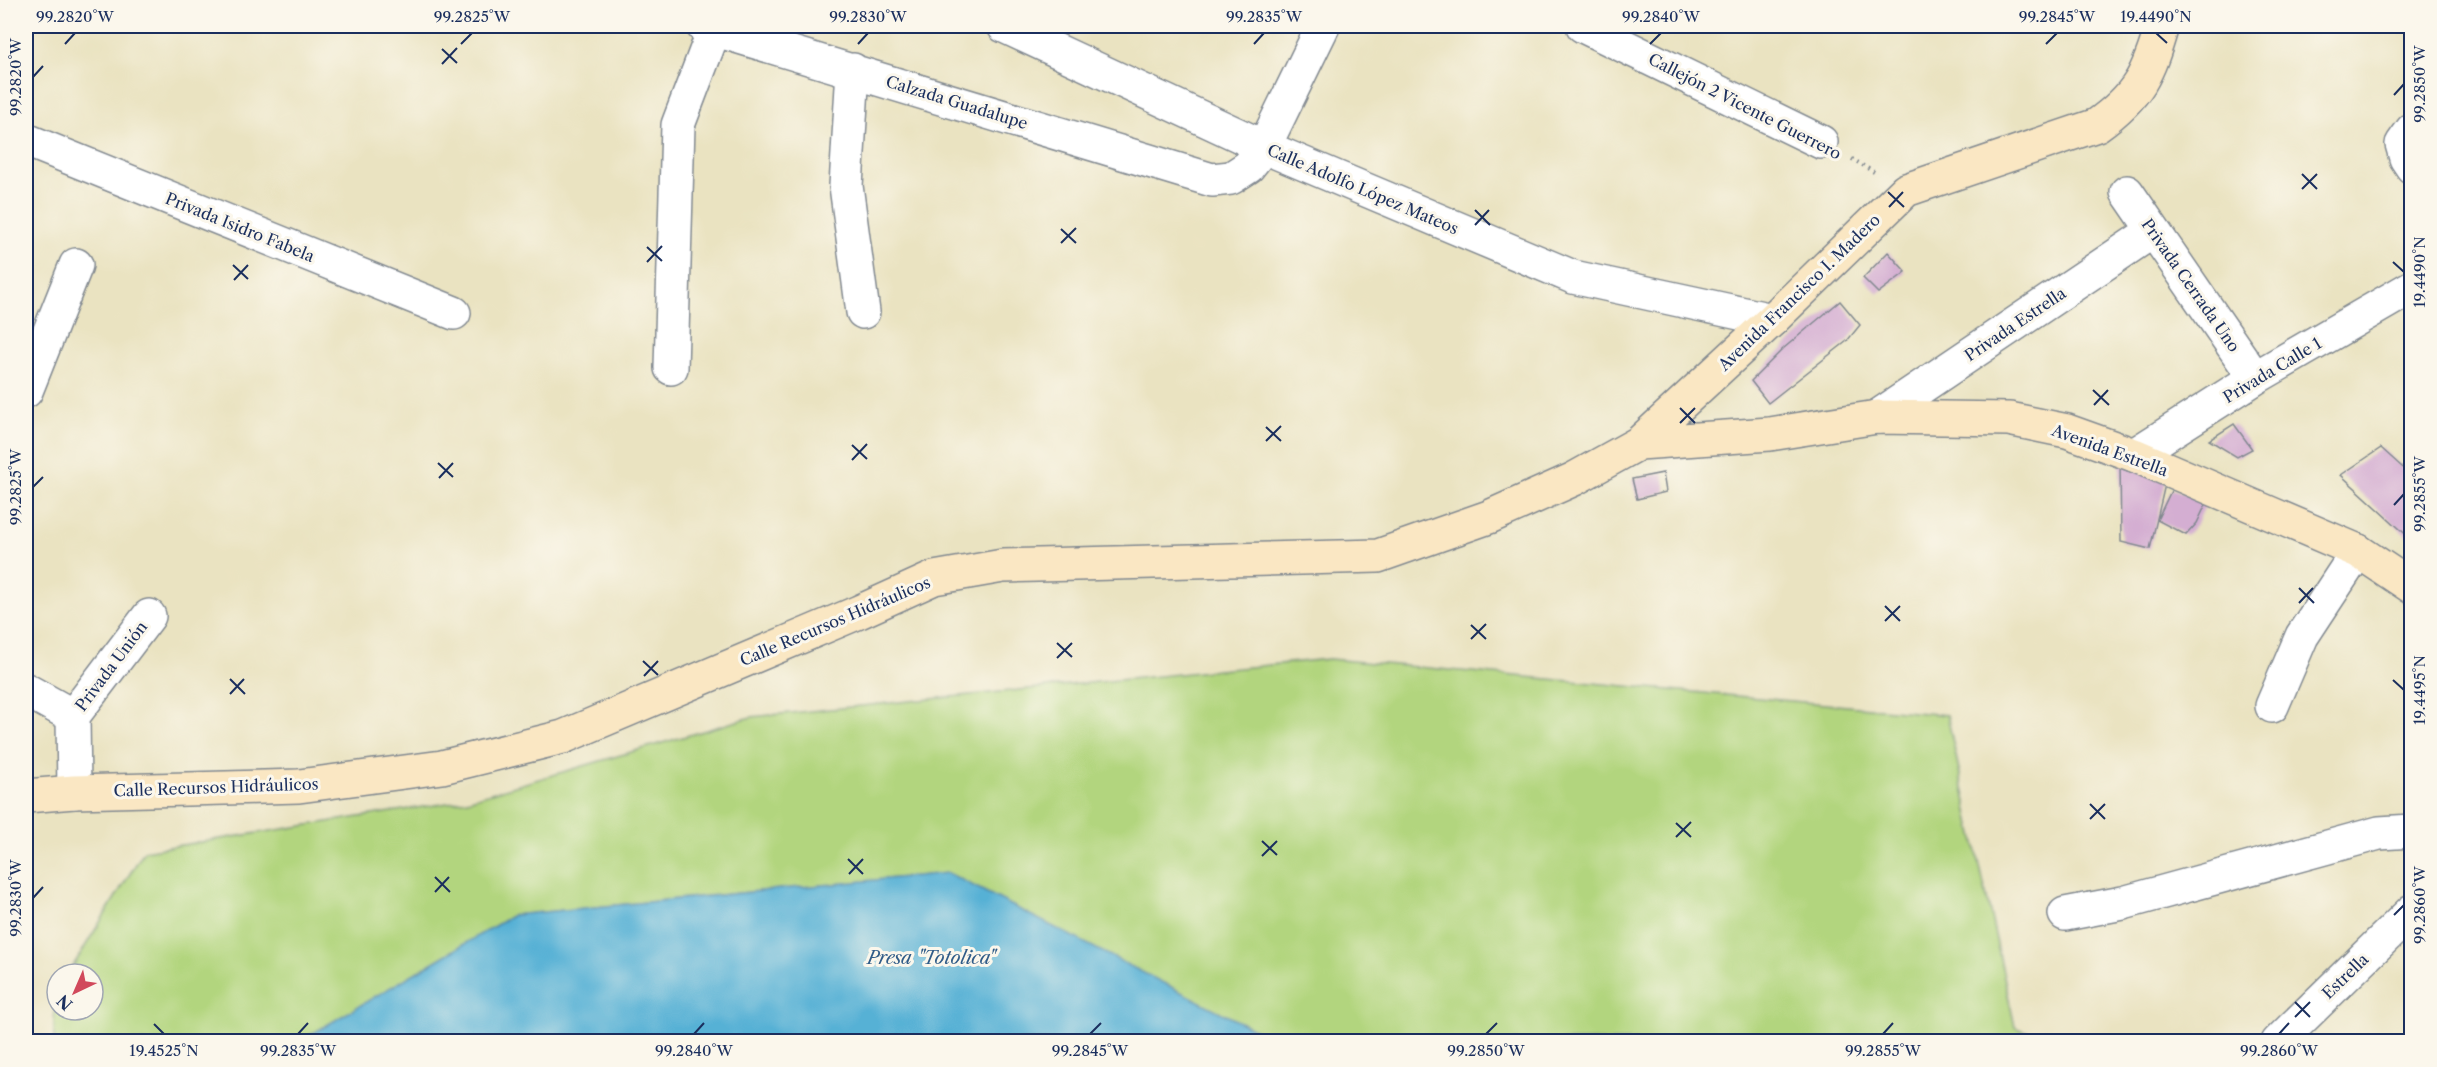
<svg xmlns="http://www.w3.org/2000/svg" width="2437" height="1067" font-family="'Libre Caslon Text',serif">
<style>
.green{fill:#b2d57e;stroke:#66826e;stroke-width:1.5}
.water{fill:#57b1d5;stroke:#39709a;stroke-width:1.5}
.building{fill:#d4aed2}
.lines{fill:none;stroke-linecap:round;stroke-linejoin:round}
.street-casing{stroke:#828990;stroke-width:36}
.secondary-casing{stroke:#828990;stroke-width:36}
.path{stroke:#828990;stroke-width:4;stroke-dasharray:1.5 4.5;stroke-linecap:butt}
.street{stroke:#fff;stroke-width:33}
.secondary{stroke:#fae7c3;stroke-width:33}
.ticks{fill:none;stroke:#1b2f5e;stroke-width:2}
.labels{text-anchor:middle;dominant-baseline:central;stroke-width:6;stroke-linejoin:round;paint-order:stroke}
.street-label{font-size:16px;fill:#1b2f5e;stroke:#fbf7ec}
.water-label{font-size:18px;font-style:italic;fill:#305c88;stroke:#fbf7ec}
.neatline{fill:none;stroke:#1b2f5e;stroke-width:2}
.ticks-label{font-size:15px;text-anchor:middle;fill:#1b2f5e}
</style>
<rect width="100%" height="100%" fill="#fbf7ec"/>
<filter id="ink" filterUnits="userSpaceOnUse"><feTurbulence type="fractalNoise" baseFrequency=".0167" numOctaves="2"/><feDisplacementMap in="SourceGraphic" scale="12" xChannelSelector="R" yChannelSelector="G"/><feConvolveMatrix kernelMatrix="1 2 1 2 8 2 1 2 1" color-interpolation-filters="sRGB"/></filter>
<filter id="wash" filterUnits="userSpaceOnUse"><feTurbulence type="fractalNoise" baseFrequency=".008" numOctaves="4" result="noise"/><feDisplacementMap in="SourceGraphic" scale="24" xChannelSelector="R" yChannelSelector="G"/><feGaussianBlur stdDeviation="1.35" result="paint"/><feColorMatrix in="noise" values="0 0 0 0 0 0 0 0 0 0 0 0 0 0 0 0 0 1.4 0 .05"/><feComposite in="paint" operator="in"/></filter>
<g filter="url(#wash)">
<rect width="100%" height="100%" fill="#eae3c1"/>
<path class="green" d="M 1329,659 L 1947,715 L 2015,1027 L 2050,1041 L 1277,1041 L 948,873 L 513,915 L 300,1041 L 54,1042 L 54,996 L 57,992 L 57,1010 L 93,1010 L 93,974 L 68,974 L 144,851 L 467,800 L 751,717 Z"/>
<path class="water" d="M 948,873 L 1277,1041 L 300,1041 L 513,915 Z"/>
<g id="blocks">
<path class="building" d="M 1888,252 L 1906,272 L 1878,293 L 1863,278 Z
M 1840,301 L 1860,325 L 1847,341 L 1768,403 L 1751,381 L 1784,348 Z
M 2234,424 L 2252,449 L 2237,457 L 2209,440 Z
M 2381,448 L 2412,476 L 2412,540 L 2341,475 Z
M 2120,461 L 2166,480 L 2150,549 L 2121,542 Z
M 1663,473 L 1666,492 L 1637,499 L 1632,479 Z
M 2172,489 L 2208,500 L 2197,523 L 2186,535 L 2157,520 Z"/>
</g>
</g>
<g filter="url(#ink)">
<use href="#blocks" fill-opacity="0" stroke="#828990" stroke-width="1.5"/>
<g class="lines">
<g class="street-casing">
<path id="street" d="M 703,26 L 1212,180 L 1231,178 L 1248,167 L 1264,147 L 1323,26
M 1004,26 L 1264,147 L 1573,277 L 1772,320
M 1583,26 L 1821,142
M 853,70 L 846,186 L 863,312
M 2412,130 L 2402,144 L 2406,158 L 2412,167
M 26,140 L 454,313
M 2127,192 L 2255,378
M 671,368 L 678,125 L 714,30
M 26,391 L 76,265
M 1877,417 L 2153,231
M 2134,455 L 2255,378 L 2412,287
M 26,690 L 73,716 L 74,792
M 2272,706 L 2302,636 L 2358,551
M 73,716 L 149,616
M 2065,914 L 2123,903 L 2379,833 L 2412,831
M 2278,1042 L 2412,911"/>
</g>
<g class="secondary-casing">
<path id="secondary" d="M 1639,443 L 1770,434 L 1877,417 L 2009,419 L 2067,431 L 2134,455 L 2358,551 L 2412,587
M 26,796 L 74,792 L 299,786 L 442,767 L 563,737 L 859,612 L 934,578 L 1003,566 L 1378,556 L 1489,517 L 1574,479 L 1639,443 L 1772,320 L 1906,190 L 2097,125 C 2139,95 2148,74 2162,26"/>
</g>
<path class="path" d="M 1852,159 L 1874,172"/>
<use href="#street" class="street"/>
<use href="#secondary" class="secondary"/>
</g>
</g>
<path class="ticks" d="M 2156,33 L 2167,43M 65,44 L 75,33M 461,44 L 472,33M 858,44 L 868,33M 1254,44 L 1264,33M 1650,44 L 1661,33M 2046,44 L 2057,33M 442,49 L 457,63M 442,64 L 457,48M 33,77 L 43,66M 2394,95 L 2404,84M 2302,174 L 2317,189M 2302,189 L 2317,174M 1888,192 L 1904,207M 1889,207 L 1903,192M 1475,210 L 1490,225M 1475,225 L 1489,210M 1061,229 L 1076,243M 1061,243 L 1076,228M 647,247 L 662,261M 647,262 L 662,246M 2393,262 L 2404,272M 233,265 L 248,279M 234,280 L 248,265M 2093,390 L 2109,405M 2094,405 L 2108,390M 1680,408 L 1695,423M 1680,423 L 1695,408M 1266,427 L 1281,441M 1266,441 L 1281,426M 852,445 L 867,459M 852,460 L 867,444M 438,463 L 453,477M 439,478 L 453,463M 33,487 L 43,477M 2394,505 L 2404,494M 2299,588 L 2314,603M 2299,603 L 2313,588M 1885,606 L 1900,621M 1885,621 L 1900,606M 1471,625 L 1486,639M 1471,639 L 1486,624M 1057,643 L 1072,657M 1057,658 L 1072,643M 643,661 L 658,675M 644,676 L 658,661M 230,679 L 245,694M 2393,680 L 2404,690M 230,694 L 244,679M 2090,804 L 2105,819M 2090,819 L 2105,804M 1676,823 L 1691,837M 1676,837 L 1691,822M 1262,841 L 1277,855M 1262,856 L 1277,841M 848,859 L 863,874M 849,874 L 863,859M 435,877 L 450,892M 435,892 L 449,877M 33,898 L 43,887M 2394,915 L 2404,905M 2295,1002 L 2310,1017M 2295,1017 L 2310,1002M 154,1024 L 164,1034M 298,1034 L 308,1023M 694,1034 L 704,1023M 1090,1034 L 1101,1023M 1486,1034 L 1497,1023M 1883,1034 L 1893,1023M 2279,1034 L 2289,1023"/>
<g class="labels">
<g class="street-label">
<text transform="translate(957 102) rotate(17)">Calzada Guadalupe</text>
<text transform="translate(1745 106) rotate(27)">Callejón 2 Vicente Guerrero</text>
<text transform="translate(1363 189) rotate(23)">Calle Adolfo López Mateos</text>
<text transform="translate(240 227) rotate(22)">Privada Isidro Fabela</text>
<text transform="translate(2191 285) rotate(55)">Privada Cerrada Uno</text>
<text transform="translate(1799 292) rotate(-44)">Avenida Francisco I. Madero</text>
<text transform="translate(2015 324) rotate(-34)">Privada Estrella</text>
<text transform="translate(2272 370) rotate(-31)">Privada Calle 1</text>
<text transform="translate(2110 450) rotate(20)">Avenida Estrella</text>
<text transform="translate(835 621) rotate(-23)">Calle Recursos Hidráulicos</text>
<text transform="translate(111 666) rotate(-53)">Privada Unión</text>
<text transform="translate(216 787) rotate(-2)">Calle Recursos Hidráulicos</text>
<text transform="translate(2345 976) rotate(-44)">Estrella</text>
</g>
<g class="water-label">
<text x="931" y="958">Presa "Totolica"</text>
</g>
</g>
<rect width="2437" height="1067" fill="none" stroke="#fbf7ec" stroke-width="66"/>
<g transform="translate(75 992) rotate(224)"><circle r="28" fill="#fbf7ec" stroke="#a1a7b3" stroke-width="1.5"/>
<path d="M0-4.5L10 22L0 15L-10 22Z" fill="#d1495b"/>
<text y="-9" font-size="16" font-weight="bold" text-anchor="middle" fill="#1b2f5e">N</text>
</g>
<rect x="33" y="33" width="2371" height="1001" class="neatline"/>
<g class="ticks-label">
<text x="75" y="22">99.2820°W</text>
<text x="472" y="22">99.2825°W</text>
<text x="868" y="22">99.2830°W</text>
<text x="1264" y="22">99.2835°W</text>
<text x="1661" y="22">99.2840°W</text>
<text x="2057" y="22">99.2845°W</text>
<text x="2156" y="22">19.4490°N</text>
<text transform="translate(16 77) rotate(-90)" y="5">99.2820°W</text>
<text transform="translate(2420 84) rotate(-90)" y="5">99.2850°W</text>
<text transform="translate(2420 272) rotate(-90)" y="5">19.4490°N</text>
<text transform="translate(16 487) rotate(-90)" y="5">99.2825°W</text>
<text transform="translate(2420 494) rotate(-90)" y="5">99.2855°W</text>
<text transform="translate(2420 690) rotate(-90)" y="5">19.4495°N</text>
<text transform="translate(16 898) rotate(-90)" y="5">99.2830°W</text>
<text transform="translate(2420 905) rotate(-90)" y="5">99.2860°W</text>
<text x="164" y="1056">19.4525°N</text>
<text x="298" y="1056">99.2835°W</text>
<text x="694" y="1056">99.2840°W</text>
<text x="1090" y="1056">99.2845°W</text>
<text x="1486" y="1056">99.2850°W</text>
<text x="1883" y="1056">99.2855°W</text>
<text x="2279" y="1056">99.2860°W</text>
</g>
</svg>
